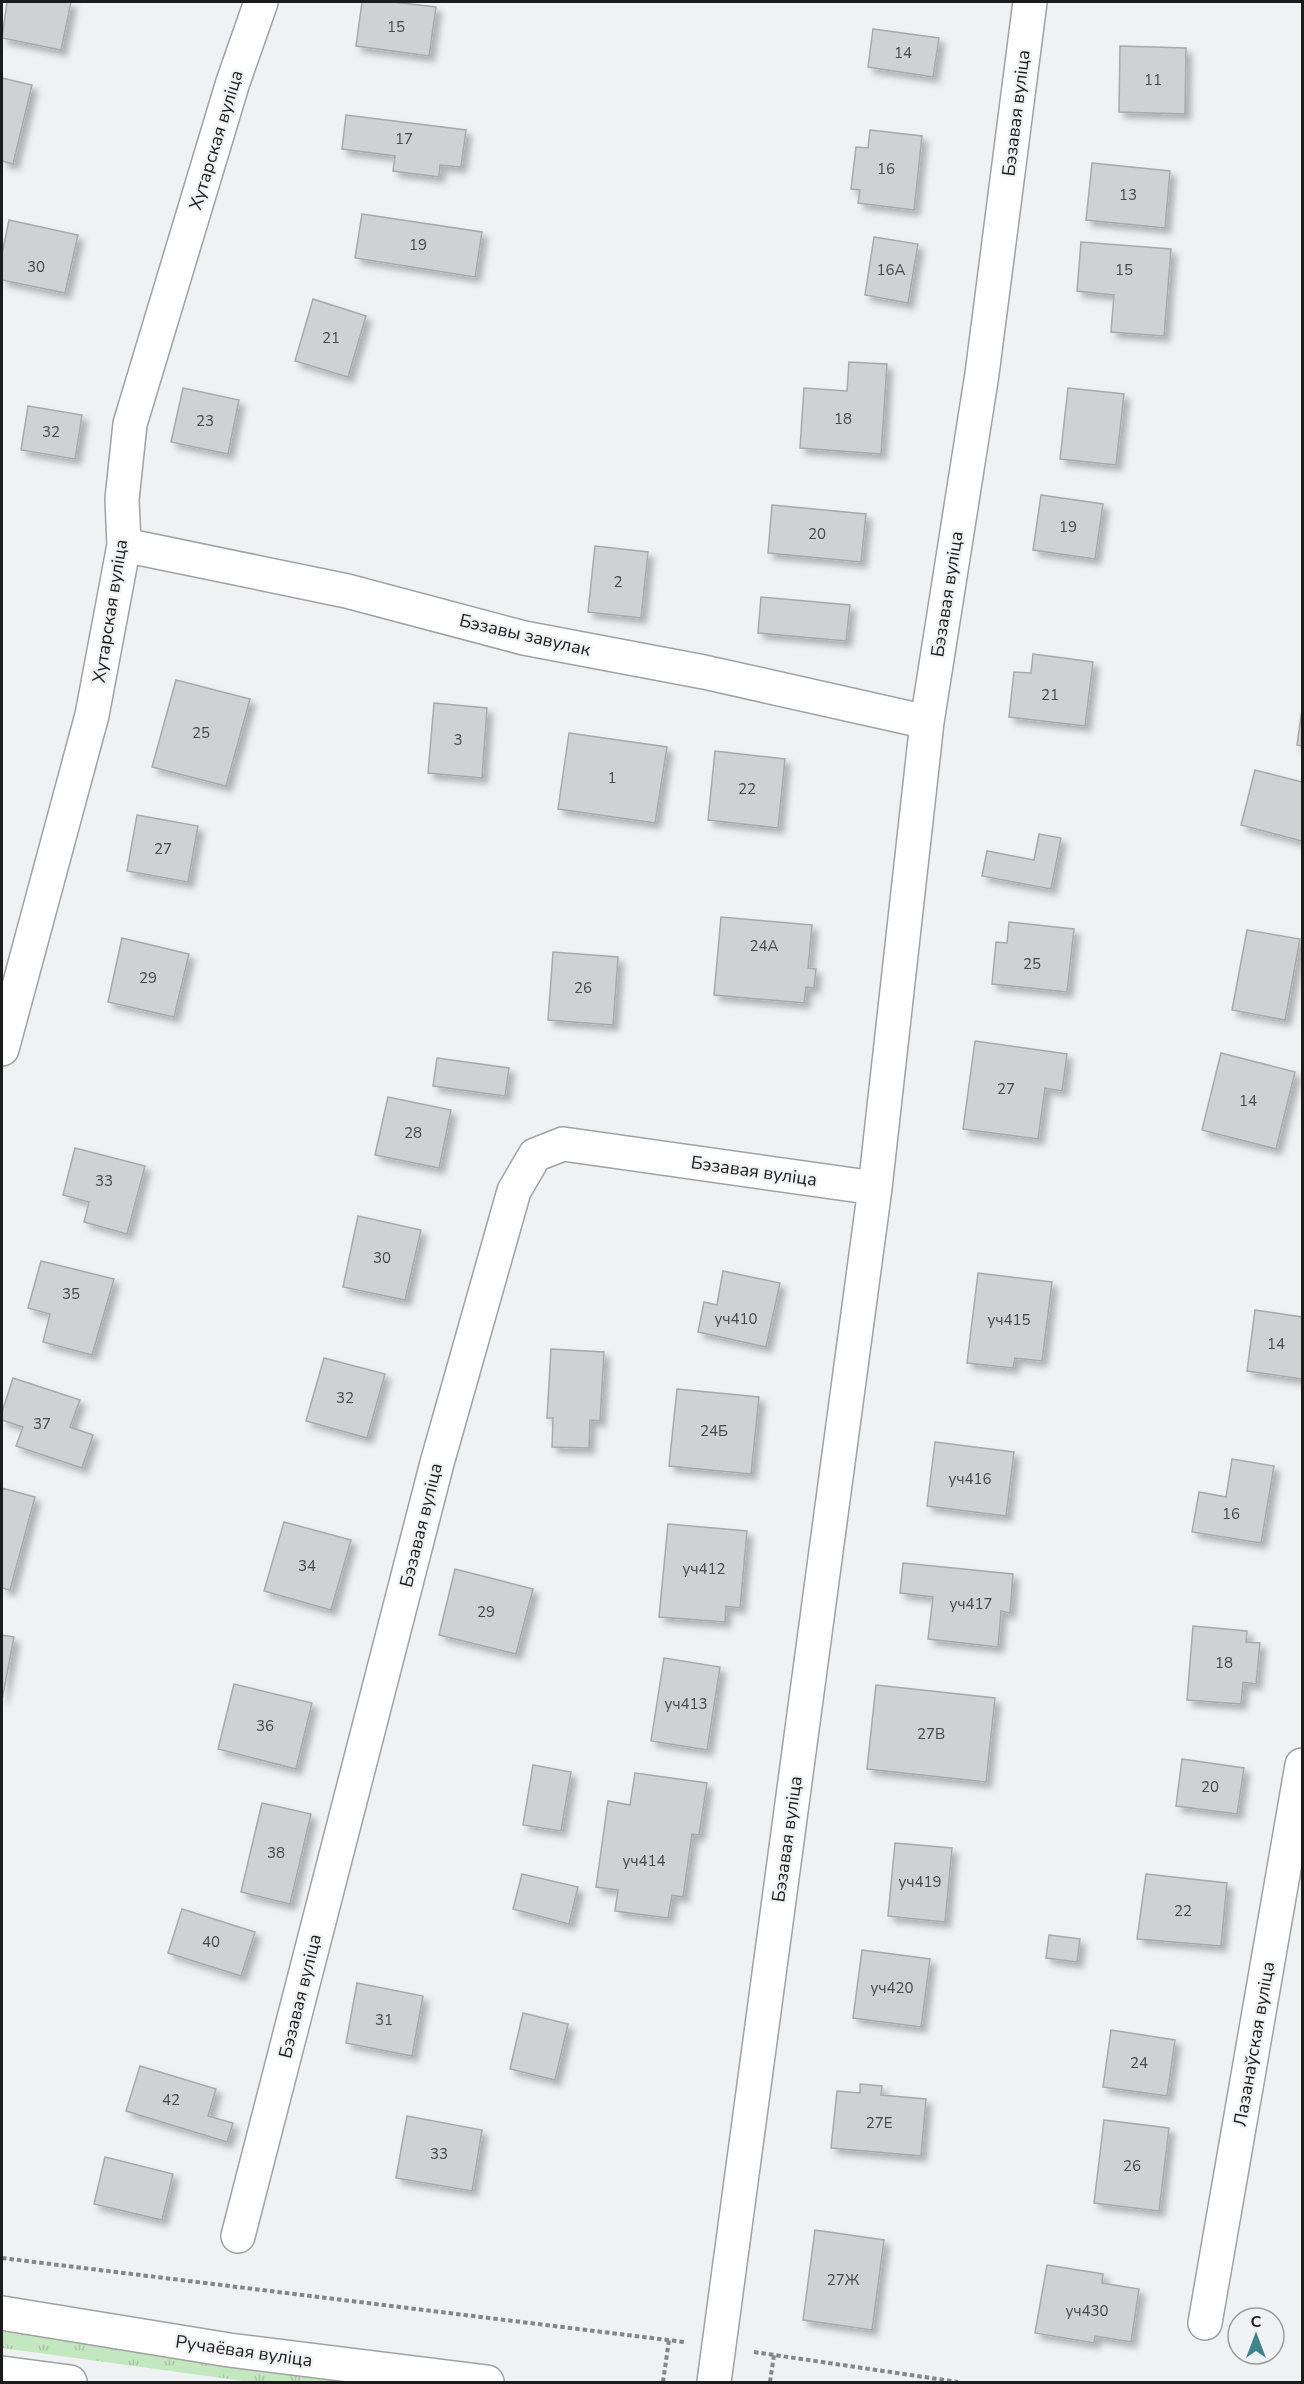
<svg xmlns="http://www.w3.org/2000/svg" width="1304" height="2384" font-family="'Nunito Sans',sans-serif">
<style>
.grass{fill:url(#grass-tufts)}
.building{fill:#d0d1d3;stroke:#a8a9ab;stroke-width:1.5;filter:url(#shadow)}
.lines{fill:none;stroke-linecap:round;stroke-linejoin:round}
.minor-casing{stroke:#9fa1a2;stroke-width:36}
.secondary-casing{stroke:#9fa1a2;stroke-width:36}
.path{stroke:#868687;stroke-width:4;stroke-dasharray:4.5 3;stroke-linecap:butt}
.minor{stroke:#fff;stroke-width:33}
.secondary{stroke:#fff;stroke-width:33}
.labels{text-anchor:middle;dominant-baseline:central;stroke-width:4.5;stroke-linejoin:round;paint-order:stroke}
.number-label{font-size:15px;fill:#484849}
.street-label{font-size:18px;fill:#1b1b1b;stroke:#f0f1f3}
</style>
<defs>
<pattern id="grass-tufts" width="24" height="20" patternUnits="userSpaceOnUse" patternTransform="scale(1.5)"><rect width="24" height="20" fill="#c3e7be"/><path d="M3 7l-1-3M5 7V3M7 7l1-3M15 17l-1-3M17 17v-4M19 17l1-3" fill="none" stroke="#a7c6a3"/></pattern>
<filter id="shadow"><feDropShadow dx="5.5" dy="5.5" stdDeviation="3" flood-color="#0004"/></filter>
</defs>
<rect width="100%" height="100%" fill="#f0f1f3"/>
<path class="grass" d="M 2,2327 L 399,2382 L 251,2382 L 2,2348 Z"/>
<path class="building" d="M 7,2 L 71,2 L 61,50 L 2,38 Z
M 362,2 L 393,2 L 436,7 L 429,56 L 356,46 Z
M 873,29 L 939,38 L 933,77 L 868,67 Z
M 1120,46 L 1186,48 L 1185,114 L 1119,112 Z
M 2,78 L 32,85 L 13,164 L 2,161 Z
M 346,115 L 466,130 L 461,167 L 440,165 L 439,177 L 393,171 L 395,156 L 342,149 Z
M 870,130 L 922,136 L 914,210 L 858,203 L 860,190 L 851,189 L 856,147 L 868,148 Z
M 1092,163 L 1170,171 L 1165,228 L 1086,220 Z
M 362,214 L 482,232 L 475,277 L 355,258 Z
M 9,220 L 78,235 L 65,293 L 2,280 L 2,254 Z
M 874,237 L 918,244 L 908,303 L 865,295 Z
M 1081,242 L 1171,249 L 1164,336 L 1111,332 L 1114,295 L 1077,291 Z
M 313,299 L 366,316 L 348,377 L 295,361 Z
M 849,362 L 887,364 L 881,454 L 800,448 L 804,388 L 847,391 Z
M 183,388 L 239,400 L 228,454 L 171,442 Z
M 1068,388 L 1124,394 L 1116,465 L 1060,459 Z
M 28,406 L 82,415 L 75,459 L 21,450 Z
M 1041,495 L 1103,504 L 1095,559 L 1033,550 Z
M 772,505 L 866,514 L 861,562 L 768,553 Z
M 595,546 L 648,552 L 641,618 L 588,612 Z
M 761,597 L 850,605 L 846,641 L 758,633 Z
M 1033,654 L 1093,662 L 1085,726 L 1009,717 L 1014,672 L 1031,673 Z
M 176,680 L 250,699 L 226,786 L 152,767 Z
M 434,703 L 487,708 L 482,778 L 428,773 Z
M 1302,709 L 1302,746 L 1297,745 Z
M 569,733 L 667,747 L 655,823 L 558,809 Z
M 715,751 L 785,759 L 778,828 L 708,820 Z
M 1255,770 L 1302,782 L 1302,841 L 1241,825 Z
M 137,815 L 198,826 L 188,882 L 127,871 Z
M 1039,834 L 1061,838 L 1051,889 L 982,876 L 987,851 L 1034,860 Z
M 721,917 L 812,925 L 808,968 L 816,969 L 814,988 L 806,987 L 804,1003 L 714,995 Z
M 1009,922 L 1074,929 L 1067,992 L 992,984 L 996,942 L 1007,943 Z
M 1247,930 L 1300,939 L 1285,1020 L 1232,1010 Z
M 122,938 L 189,954 L 174,1017 L 108,1002 Z
M 553,952 L 618,957 L 613,1025 L 548,1020 Z
M 975,1041 L 1067,1054 L 1062,1091 L 1045,1088 L 1038,1139 L 963,1129 Z
M 1221,1053 L 1295,1072 L 1276,1149 L 1202,1130 Z
M 437,1058 L 509,1068 L 505,1096 L 433,1086 Z
M 388,1097 L 451,1110 L 439,1168 L 375,1155 Z
M 75,1148 L 145,1166 L 127,1234 L 84,1222 L 89,1202 L 63,1195 Z
M 358,1216 L 421,1230 L 405,1300 L 343,1287 Z
M 41,1261 L 114,1279 L 92,1355 L 43,1342 L 50,1314 L 28,1308 Z
M 723,1271 L 780,1283 L 766,1347 L 698,1332 L 704,1302 L 717,1305 Z
M 978,1273 L 1052,1282 L 1042,1361 L 1015,1358 L 1013,1368 L 967,1363 Z
M 1255,1310 L 1302,1317 L 1302,1379 L 1247,1371 Z
M 551,1349 L 604,1352 L 600,1421 L 590,1420 L 589,1448 L 552,1447 L 553,1418 L 547,1418 Z
M 324,1358 L 385,1374 L 367,1438 L 306,1421 Z
M 13,1378 L 80,1400 L 70,1427 L 93,1435 L 82,1468 L 16,1446 L 23,1427 L 2,1420 L 2,1412 Z
M 677,1389 L 759,1397 L 751,1474 L 669,1466 Z
M 935,1442 L 1014,1452 L 1006,1516 L 927,1506 Z
M 1232,1459 L 1274,1466 L 1261,1543 L 1192,1532 L 1199,1492 L 1226,1497 Z
M 2,1488 L 35,1497 L 10,1590 L 2,1588 Z
M 284,1522 L 351,1540 L 331,1610 L 264,1591 Z
M 668,1524 L 747,1531 L 740,1608 L 726,1606 L 725,1622 L 659,1617 Z
M 903,1563 L 1013,1574 L 1010,1613 L 1001,1611 L 998,1647 L 928,1639 L 933,1597 L 900,1593 Z
M 455,1569 L 533,1589 L 516,1654 L 439,1635 Z
M 1193,1626 L 1247,1631 L 1246,1642 L 1260,1643 L 1256,1684 L 1243,1682 L 1241,1704 L 1187,1700 Z
M 2,1635 L 14,1637 L 2,1700 Z
M 664,1658 L 720,1667 L 707,1750 L 651,1741 Z
M 234,1684 L 312,1703 L 296,1769 L 218,1749 Z
M 876,1685 L 995,1698 L 986,1782 L 867,1769 Z
M 1182,1759 L 1244,1768 L 1237,1814 L 1176,1806 Z
M 533,1765 L 571,1772 L 561,1831 L 523,1825 Z
M 635,1773 L 707,1783 L 699,1835 L 692,1834 L 683,1897 L 672,1895 L 668,1918 L 615,1911 L 618,1890 L 596,1887 L 608,1801 L 630,1805 Z
M 262,1803 L 311,1814 L 290,1904 L 241,1892 Z
M 895,1843 L 952,1848 L 945,1922 L 888,1916 Z
M 522,1874 L 578,1887 L 569,1924 L 513,1909 Z
M 1146,1874 L 1227,1883 L 1221,1946 L 1137,1939 Z
M 182,1909 L 255,1932 L 241,1976 L 168,1953 Z
M 1049,1935 L 1080,1939 L 1077,1962 L 1046,1958 Z
M 862,1950 L 930,1959 L 921,2027 L 853,2018 Z
M 357,1983 L 423,1996 L 412,2056 L 346,2043 Z
M 523,2013 L 568,2024 L 555,2080 L 510,2069 Z
M 1111,2030 L 1175,2040 L 1167,2096 L 1103,2087 Z
M 140,2066 L 216,2089 L 208,2116 L 233,2123 L 227,2142 L 126,2111 Z
M 860,2084 L 882,2086 L 881,2095 L 926,2099 L 921,2156 L 831,2148 L 837,2091 L 860,2093 Z
M 407,2116 L 482,2130 L 472,2191 L 396,2178 Z
M 1104,2120 L 1169,2128 L 1159,2211 L 1094,2203 Z
M 105,2157 L 173,2174 L 162,2220 L 94,2204 Z
M 815,2230 L 884,2240 L 872,2330 L 803,2320 Z
M 1047,2265 L 1103,2274 L 1102,2283 L 1139,2289 L 1131,2342 L 1095,2336 L 1094,2343 L 1035,2333 Z"/>
<g class="lines">
<g class="minor-casing">
<path id="minor" d="M 124,545 L 347,591 L 524,638 L 704,672 L 927,722
M 2,1049 L 92,715 L 124,545 L 122,499 L 130,424 L 233,82 L 261,2
M 238,2236 L 437,1463 L 514,1191 L 535,1155 L 563,1144 L 875,1188
M 1205,2323 L 1302,1765
M 714,2382 L 875,1188 L 927,722 L 982,374 L 1030,2"/>
</g>
<g class="secondary-casing">
<path id="secondary" d="M 2,2313 L 229,2350 L 487,2382
M 2,2373 L 70,2382"/>
</g>
<path class="path" d="M 2,2258 L 684,2342
M 754,2352 L 958,2382
M 663,2382 L 669,2340
M 770,2382 L 774,2355"/>
<use href="#minor" class="minor"/>
<use href="#secondary" class="secondary"/>
</g>
<g class="labels">
<g class="number-label">
<text x="396" y="27">15</text>
<text x="903" y="53">14</text>
<text x="1153" y="80">11</text>
<text x="404" y="139">17</text>
<text x="886" y="169">16</text>
<text x="1128" y="195">13</text>
<text x="418" y="245">19</text>
<text x="36" y="267">30</text>
<text x="891" y="270">16А</text>
<text x="1124" y="270">15</text>
<text x="331" y="338">21</text>
<text x="843" y="419">18</text>
<text x="205" y="421">23</text>
<text x="51" y="432">32</text>
<text x="1068" y="527">19</text>
<text x="817" y="534">20</text>
<text x="618" y="582">2</text>
<text x="1050" y="695">21</text>
<text x="201" y="733">25</text>
<text x="458" y="740">3</text>
<text x="612" y="778">1</text>
<text x="747" y="789">22</text>
<text x="163" y="849">27</text>
<text x="764" y="946">24А</text>
<text x="1032" y="964">25</text>
<text x="148" y="978">29</text>
<text x="583" y="988">26</text>
<text x="1006" y="1089">27</text>
<text x="1248" y="1101">14</text>
<text x="413" y="1133">28</text>
<text x="104" y="1181">33</text>
<text x="382" y="1258">30</text>
<text x="71" y="1294">35</text>
<text x="736" y="1319">уч410</text>
<text x="1009" y="1320">уч415</text>
<text x="1276" y="1344">14</text>
<text x="345" y="1398">32</text>
<text x="42" y="1424">37</text>
<text x="714" y="1431">24Б</text>
<text x="970" y="1479">уч416</text>
<text x="1231" y="1514">16</text>
<text x="307" y="1566">34</text>
<text x="704" y="1569">уч412</text>
<text x="971" y="1604">уч417</text>
<text x="486" y="1612">29</text>
<text x="1224" y="1663">18</text>
<text x="686" y="1704">уч413</text>
<text x="265" y="1726">36</text>
<text x="931" y="1734">27В</text>
<text x="1210" y="1787">20</text>
<text x="276" y="1853">38</text>
<text x="644" y="1861">уч414</text>
<text x="920" y="1882">уч419</text>
<text x="1183" y="1911">22</text>
<text x="211" y="1942">40</text>
<text x="892" y="1988">уч420</text>
<text x="384" y="2020">31</text>
<text x="1139" y="2063">24</text>
<text x="171" y="2100">42</text>
<text x="879" y="2123">27Е</text>
<text x="439" y="2154">33</text>
<text x="1132" y="2166">26</text>
<text x="843" y="2280">27Ж</text>
<text x="1087" y="2311">уч430</text>
</g>
<g class="street-label">
<text transform="translate(1016 113) rotate(-83)">Бэзавая вуліца</text>
<text transform="translate(216 140) rotate(-73)">Хутарская вуліца</text>
<text transform="translate(947 594) rotate(-81)">Бэзавая вуліца</text>
<text transform="translate(110 611) rotate(-81)">Хутарская вуліца</text>
<text transform="translate(525 635) rotate(13)">Бэзавы завулак</text>
<text transform="translate(754 1171) rotate(8)">Бэзавая вуліца</text>
<text transform="translate(421 1525) rotate(-76)">Бэзавая вуліца</text>
<text transform="translate(787 1839) rotate(-82)">Бэзавая вуліца</text>
<text transform="translate(300 1996) rotate(-76)">Бэзавая вуліца</text>
<text transform="translate(1254 2044) rotate(-80)">Лазанаўская вуліца</text>
<text transform="translate(244 2351) rotate(8)">Ручаёвая вуліца</text>
</g>
</g>
<rect width="1304" height="2384" fill="none" stroke="#1b1b1b" stroke-width="6"/>
<g transform="translate(1256 2336)"><circle r="28" fill="#f0f1f3" stroke="#9b9b9d" stroke-width="1.5"/>
<path d="M0-4.5L10 22L0 15L-10 22Z" fill="#3d858b"/>
<text y="-9" font-size="16" font-weight="bold" text-anchor="middle" fill="#1b1b1b">С</text>
</g>
</svg>
